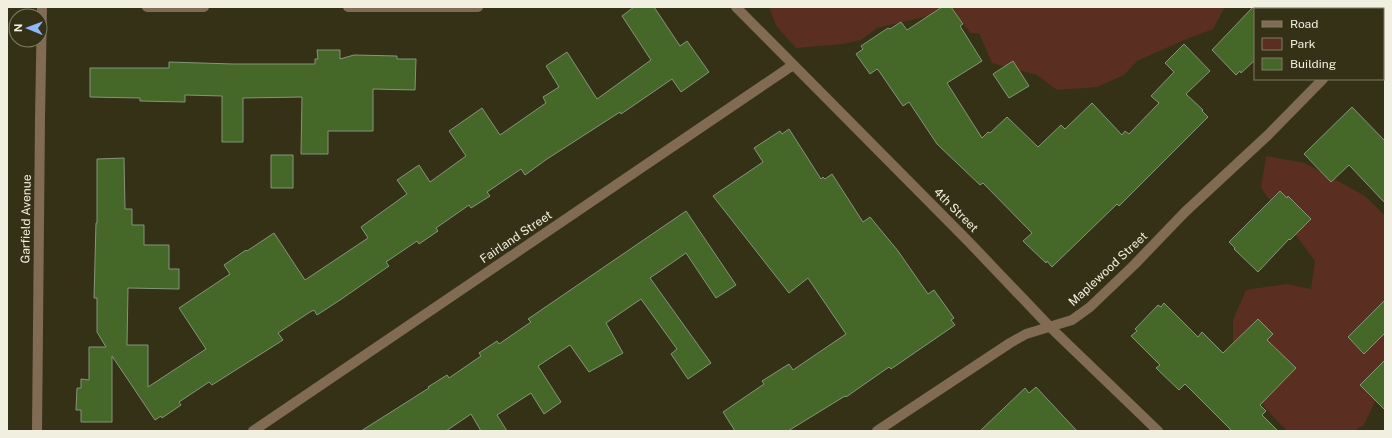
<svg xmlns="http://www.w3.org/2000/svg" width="1392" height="438" font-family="'Public Sans',sans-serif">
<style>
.green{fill:#5a2e21}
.building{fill:#456727;stroke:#85957b}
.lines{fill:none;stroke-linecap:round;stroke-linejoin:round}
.street{stroke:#816b53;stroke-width:10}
.labels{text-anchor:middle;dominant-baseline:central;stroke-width:3;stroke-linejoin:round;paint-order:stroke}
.street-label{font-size:12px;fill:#f1efdf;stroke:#353117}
</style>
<rect width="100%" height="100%" fill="#353117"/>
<path class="green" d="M 769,7 L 942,7 L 928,16 L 877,28 L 861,40 L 843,44 L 796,48 L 777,27 Z
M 952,7 L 1225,7 L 1213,29 L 1184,40 L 1137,61 L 1124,75 L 1097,87 L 1057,90 L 1037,75 L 992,63 L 979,33 L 970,33 Z
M 1266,156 L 1305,163 L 1365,196 L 1385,216 L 1385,380 L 1364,425 L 1354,431 L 1287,431 L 1256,398 L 1233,364 L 1233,320 L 1246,290 L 1286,284 L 1311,289 L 1315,261 L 1261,188 Z"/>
<path class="building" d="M 634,7 L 654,7 L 680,46 L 687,41 L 709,72 L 681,92 L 672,79 L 621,114 L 620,112 L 547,159 L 525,175 L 521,169 L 487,192 L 490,196 L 471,208 L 469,205 L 436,228 L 438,231 L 419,244 L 417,241 L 386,262 L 389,266 L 340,300 L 317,315 L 314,310 L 310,312 L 278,333 L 283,340 L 212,385 L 209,382 L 179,402 L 181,405 L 162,418 L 161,416 L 155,420 L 112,356 L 112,422 L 81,422 L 81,410 L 76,410 L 77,388 L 81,388 L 81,379 L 89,380 L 89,347 L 106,347 L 97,332 L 97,298 L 94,298 L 96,223 L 97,223 L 97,159 L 124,158 L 125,209 L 132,209 L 132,225 L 144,225 L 144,245 L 169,245 L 169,269 L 179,269 L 179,289 L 128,288 L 127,345 L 148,345 L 148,387 L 206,349 L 179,308 L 230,274 L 224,265 L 246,250 L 247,251 L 274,233 L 305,280 L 368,238 L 361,227 L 407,194 L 397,180 L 419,165 L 430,182 L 466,156 L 449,131 L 482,108 L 500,135 L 546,103 L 543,97 L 559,87 L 546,66 L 567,52 L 597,99 L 651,60 L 622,16 Z
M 942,7 L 951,7 L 963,24 L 960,26 L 982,61 L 947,83 L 982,138 L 988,132 L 990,133 L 1007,117 L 1038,147 L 1061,125 L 1065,129 L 1092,103 L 1122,135 L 1125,131 L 1129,134 L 1159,103 L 1151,96 L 1174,72 L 1165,63 L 1184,44 L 1210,71 L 1186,94 L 1203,110 L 1202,111 L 1208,117 L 1119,206 L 1117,204 L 1052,267 L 1047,261 L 1046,263 L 1023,241 L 1032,233 L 983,183 L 980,185 L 937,144 L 909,102 L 903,106 L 879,71 L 877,69 L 870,74 L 856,54 L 863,49 L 861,46 L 888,28 L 890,29 L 901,22 L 907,30 Z
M 1253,7 L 1255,7 L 1255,60 L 1241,73 L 1240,71 L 1236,75 L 1212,50 Z
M 317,50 L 340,50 L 340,59 L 354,55 L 397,56 L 397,59 L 416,59 L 415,90 L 373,89 L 373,131 L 328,131 L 328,154 L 301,154 L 302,97 L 243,98 L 243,142 L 222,142 L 222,96 L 185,95 L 185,102 L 140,101 L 140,98 L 90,97 L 90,68 L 169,68 L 169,62 L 233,64 L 315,64 L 315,59 L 318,59 Z
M 1013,61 L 1029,86 L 1009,98 L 993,74 Z
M 1352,107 L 1385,141 L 1385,203 L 1349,165 L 1331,182 L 1304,154 Z
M 789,129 L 821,179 L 823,177 L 825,179 L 832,174 L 863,222 L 870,217 L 898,251 L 928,294 L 934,290 L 954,318 L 951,320 L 955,325 L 891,369 L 889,367 L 846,397 L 845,396 L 788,431 L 735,431 L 723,412 L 764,384 L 762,381 L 789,364 L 793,370 L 846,334 L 808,278 L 789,293 L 713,196 L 763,162 L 754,148 L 780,131 L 782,134 Z
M 271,155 L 293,155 L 293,188 L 271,188 Z
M 1280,191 L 1287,198 L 1288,196 L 1311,219 L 1290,240 L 1289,239 L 1258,272 L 1234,249 L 1235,248 L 1229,242 Z
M 686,211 L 736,285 L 716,298 L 686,253 L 650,278 L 711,363 L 688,379 L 671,354 L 677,349 L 641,299 L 606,323 L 623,353 L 589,372 L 570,345 L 538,366 L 561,402 L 544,414 L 531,393 L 497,415 L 507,431 L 481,431 L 471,414 L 446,431 L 361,431 L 429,388 L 428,387 L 447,375 L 449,378 L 481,356 L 479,353 L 497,341 L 499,344 L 531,322 L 528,319 Z
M 1385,300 L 1385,333 L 1364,354 L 1348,337 Z
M 1164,303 L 1198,337 L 1202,332 L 1223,353 L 1258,319 L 1273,334 L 1267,340 L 1296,368 L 1260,405 L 1266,411 L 1262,415 L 1278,431 L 1232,431 L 1185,384 L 1179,390 L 1156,368 L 1160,365 L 1131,336 L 1137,331 L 1135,329 L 1158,305 L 1161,307 Z
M 1385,360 L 1385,410 L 1360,385 Z
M 1036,387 L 1077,431 L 980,431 L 1025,388 L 1029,393 Z"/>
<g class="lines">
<path class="street" d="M 147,7 L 204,7
M 348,7 L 478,7
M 736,7 L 968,241 L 1050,327 L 1158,431
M 1357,7 L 1359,9
M 1383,33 L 1385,35
M 37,431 L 40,118 L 42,7
M 253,431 L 793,65
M 877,431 L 1010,343 L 1026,334 L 1072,320 L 1090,307 L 1134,265 L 1185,212 L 1268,135 L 1323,79"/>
</g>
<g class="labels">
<g class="street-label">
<text transform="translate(956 210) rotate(45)">4th Street</text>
<text transform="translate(26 219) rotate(-89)">Garfield Avenue</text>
<text transform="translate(516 237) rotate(-34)">Fairland Street</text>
<text transform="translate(1108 269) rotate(-43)">Maplewood Street</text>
</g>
</g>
<rect width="1392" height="438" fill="none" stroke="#f1efdf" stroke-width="16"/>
<rect x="1254" y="8" width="130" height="72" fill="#353117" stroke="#807d67"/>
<rect x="1262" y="21" width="20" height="6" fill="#816b53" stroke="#807d67"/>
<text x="1290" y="28" font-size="12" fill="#f1efdf">Road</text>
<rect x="1262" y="38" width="20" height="12" fill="#5a2e21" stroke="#807d67"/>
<text x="1290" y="48" font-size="12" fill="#f1efdf">Park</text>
<rect x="1262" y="58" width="20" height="12" fill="#456727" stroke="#807d67"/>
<text x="1290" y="68" font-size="12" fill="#f1efdf">Building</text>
<g transform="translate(28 28) rotate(271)"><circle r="19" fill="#353117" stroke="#807d67"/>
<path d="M0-3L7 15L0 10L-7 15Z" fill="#8db9fc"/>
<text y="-6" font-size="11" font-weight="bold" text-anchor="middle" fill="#f1efdf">N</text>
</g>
</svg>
